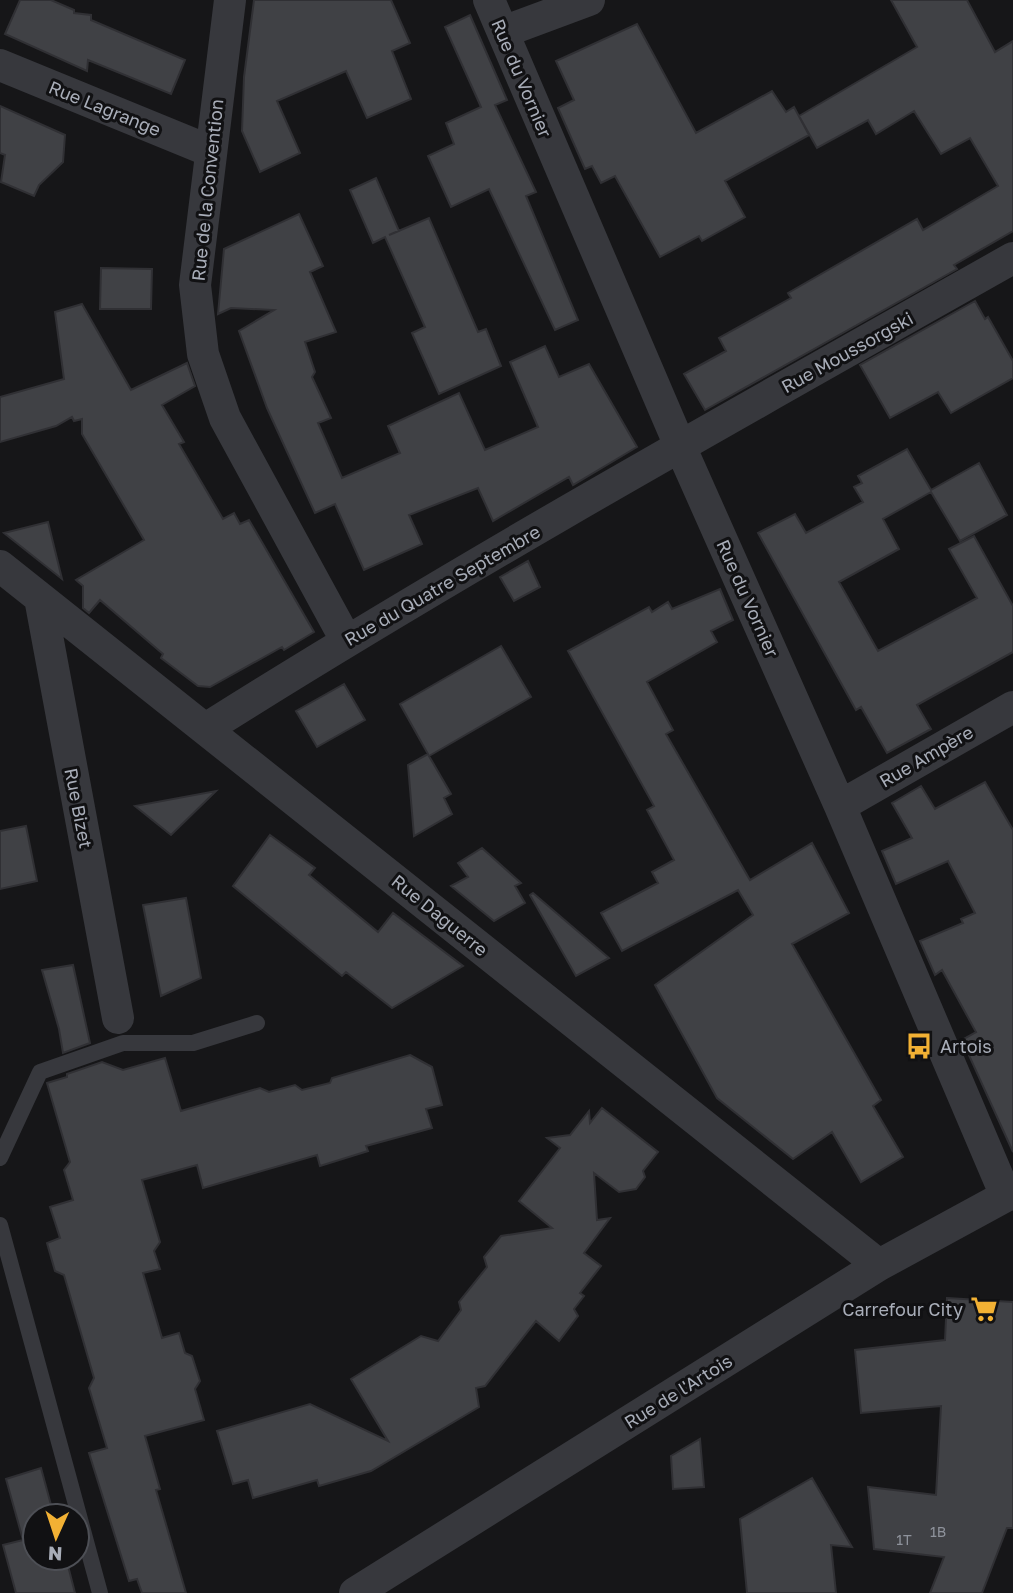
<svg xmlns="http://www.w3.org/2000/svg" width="1013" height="1593" font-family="'Golos Text',sans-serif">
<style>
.building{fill:#404145;stroke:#303034;stroke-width:2}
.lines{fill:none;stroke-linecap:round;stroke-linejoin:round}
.service{stroke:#37383d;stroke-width:16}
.minor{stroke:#37383d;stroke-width:32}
.labels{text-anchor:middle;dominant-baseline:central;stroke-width:6;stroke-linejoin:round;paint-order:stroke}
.number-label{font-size:14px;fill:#8e929b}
.street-label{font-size:18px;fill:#a8adb8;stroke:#111113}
.poi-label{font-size:18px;fill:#a8adb8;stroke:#111113;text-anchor:start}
</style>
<rect width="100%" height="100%" fill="#161618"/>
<path class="building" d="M 20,0 L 51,0 L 74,10 L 74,13 L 91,15 L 91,20 L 185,60 L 171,94 L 88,60 L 87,71 L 5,34 Z
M 254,0 L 391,0 L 410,43 L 392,51 L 411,99 L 367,118 L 346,71 L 277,101 L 300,153 L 260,172 L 242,131 L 244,77 Z
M 891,0 L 967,0 L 995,52 L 1013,41 L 1013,231 L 954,265 L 957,269 L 705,410 L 684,374 L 726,351 L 719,338 L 791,298 L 788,293 L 917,219 L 923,230 L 998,186 L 970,138 L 941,154 L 914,111 L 876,134 L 868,120 L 817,148 L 799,116 L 917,47 Z
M 470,15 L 507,100 L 495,105 L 536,192 L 526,196 L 578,320 L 555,330 L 489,189 L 451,207 L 428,156 L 454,144 L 446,123 L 481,107 L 445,27 Z
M 637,24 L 696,133 L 772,91 L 786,112 L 794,107 L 809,135 L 725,181 L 745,217 L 702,241 L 699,236 L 660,257 L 615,176 L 601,183 L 592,166 L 585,169 L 558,108 L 574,100 L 556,61 Z
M 0,106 L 65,135 L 63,162 L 39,185 L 34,196 L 1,182 L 5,155 L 0,153 Z
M 376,178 L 399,231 L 389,235 L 429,218 L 478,332 L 486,329 L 501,366 L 439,394 L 412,333 L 425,327 L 385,237 L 373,243 L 350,190 Z
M 299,214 L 323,266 L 310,272 L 336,332 L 305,342 L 315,372 L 312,377 L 331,418 L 318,423 L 342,478 L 400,453 L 388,426 L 459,393 L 485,450 L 538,427 L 510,362 L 545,346 L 559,377 L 589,364 L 637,447 L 573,485 L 569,477 L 493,521 L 478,488 L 409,515 L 422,544 L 364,570 L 335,504 L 315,513 L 267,408 L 239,331 L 274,310 L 231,308 L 218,314 L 224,249 Z
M 101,268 L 152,269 L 151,309 L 100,309 Z
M 975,301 L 985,319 L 988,317 L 1013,361 L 1013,378 L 951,413 L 938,392 L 890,418 L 860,365 Z
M 82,304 L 131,390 L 187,363 L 195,386 L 162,405 L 184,442 L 179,444 L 223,519 L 234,513 L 240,524 L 249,520 L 314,632 L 284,650 L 282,647 L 210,687 L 198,686 L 161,658 L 163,654 L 100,600 L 89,613 L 83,608 L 83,586 L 76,580 L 144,540 L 82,434 L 82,419 L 74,421 L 72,417 L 56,426 L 0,442 L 0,397 L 64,379 L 55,312 Z
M 907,449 L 931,490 L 979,463 L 1007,515 L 960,541 L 931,492 L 883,519 L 899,549 L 839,582 L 878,651 L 977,598 L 949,549 L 974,536 L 1013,606 L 1013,652 L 917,705 L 931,729 L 887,753 L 861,707 L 856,710 L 758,533 L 795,514 L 806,533 L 863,502 L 854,487 L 862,483 L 858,476 Z
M 48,522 L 62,579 L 4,533 Z
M 528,561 L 540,587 L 514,601 L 500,577 Z
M 720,589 L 733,620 L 711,631 L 717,642 L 647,682 L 673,730 L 666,734 L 750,880 L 812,843 L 849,913 L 792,944 L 881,1100 L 873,1106 L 903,1157 L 861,1182 L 832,1132 L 793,1159 L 717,1098 L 655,985 L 753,915 L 738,890 L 622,951 L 601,913 L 658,883 L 652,872 L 674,860 L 647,810 L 654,806 L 568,651 L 649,607 L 652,612 L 668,602 L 672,609 Z
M 501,646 L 531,697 L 429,756 L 451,794 L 444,798 L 452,814 L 414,836 L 408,765 L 428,754 L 400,704 Z
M 344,684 L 365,720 L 317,747 L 296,711 Z
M 985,782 L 1013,830 L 1013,1152 L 962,1040 L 976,1032 L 942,970 L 935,975 L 920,941 L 963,923 L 961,919 L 975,913 L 948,861 L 896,884 L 882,851 L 912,838 L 892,803 L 921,786 L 935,809 Z
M 216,791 L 171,835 L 135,806 Z
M 26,826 L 37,881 L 0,889 L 0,831 Z
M 270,835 L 315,868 L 309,875 L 378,932 L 393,913 L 463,966 L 392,1008 L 346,972 L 342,976 L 233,886 Z
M 482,848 L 521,883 L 515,886 L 525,903 L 494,921 L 451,886 L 468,877 L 458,863 Z
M 533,893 L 609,958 L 576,976 L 530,895 Z
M 186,898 L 201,978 L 161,996 L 143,905 Z
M 73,965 L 90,1043 L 63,1053 L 59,1029 L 42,970 Z
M 410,1055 L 432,1067 L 442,1105 L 426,1109 L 432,1128 L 366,1146 L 368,1151 L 320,1166 L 317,1155 L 203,1188 L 197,1165 L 142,1180 L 160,1242 L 154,1251 L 160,1269 L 143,1273 L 162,1338 L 179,1333 L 185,1353 L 192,1356 L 200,1381 L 195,1389 L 204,1420 L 145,1436 L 160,1489 L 156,1490 L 186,1593 L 142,1593 L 137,1579 L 129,1581 L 89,1453 L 107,1448 L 89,1388 L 94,1378 L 64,1275 L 55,1271 L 47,1243 L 60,1238 L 50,1207 L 73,1200 L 64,1170 L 70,1162 L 47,1083 L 67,1077 L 67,1074 L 102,1062 L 123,1070 L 165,1058 L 181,1111 L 260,1088 L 269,1092 L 295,1085 L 302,1090 L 330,1083 L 332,1078 Z
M 602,1108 L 658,1152 L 643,1171 L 645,1177 L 636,1189 L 619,1192 L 594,1173 L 597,1220 L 610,1218 L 584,1253 L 601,1266 L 580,1293 L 584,1296 L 574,1309 L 578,1316 L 559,1341 L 536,1321 L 485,1386 L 476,1388 L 479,1407 L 371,1471 L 319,1486 L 317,1480 L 253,1498 L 248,1480 L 233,1484 L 217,1431 L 310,1404 L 388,1441 L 351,1379 L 421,1336 L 438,1341 L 461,1310 L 459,1302 L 487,1267 L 484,1257 L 501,1236 L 552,1228 L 519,1201 L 560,1148 L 547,1138 L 570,1135 L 589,1111 L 590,1123 Z
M 947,1298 L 1013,1302 L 1013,1528 L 1007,1528 L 982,1593 L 930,1593 L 944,1557 L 874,1549 L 868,1487 L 936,1495 L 941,1406 L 861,1413 L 855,1350 L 945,1340 Z
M 700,1439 L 704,1487 L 673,1489 L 671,1456 Z
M 41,1468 L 54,1516 L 35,1516 L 35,1558 L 66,1558 L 75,1593 L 16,1593 L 3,1545 L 23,1540 L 6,1479 Z
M 812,1478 L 852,1547 L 831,1545 L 836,1593 L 747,1593 L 740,1519 Z"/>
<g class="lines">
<path class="service" d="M 0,1158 L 40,1072 L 123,1043 L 193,1043 L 257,1023
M 0,1225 L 100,1593"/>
<path class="minor" d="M 230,0 L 195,285 L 203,354 L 225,418 L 346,640
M 489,0 L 680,446 L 840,806 L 1006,1196
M 503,32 L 589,0
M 0,65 L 210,151
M 0,566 L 879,1265
M 40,598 L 118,1018
M 207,728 C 470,562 742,411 1013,258
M 840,806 L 1013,707
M 355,1593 L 879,1265 L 1013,1192"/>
</g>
<defs>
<g id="bus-bare" transform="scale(2.1)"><path d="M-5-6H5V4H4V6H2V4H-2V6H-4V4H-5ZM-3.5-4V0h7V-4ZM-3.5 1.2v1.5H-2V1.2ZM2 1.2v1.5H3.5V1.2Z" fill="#f2b134" stroke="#111113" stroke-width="2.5" paint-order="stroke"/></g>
<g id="supermarket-bare" transform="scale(2.1)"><path d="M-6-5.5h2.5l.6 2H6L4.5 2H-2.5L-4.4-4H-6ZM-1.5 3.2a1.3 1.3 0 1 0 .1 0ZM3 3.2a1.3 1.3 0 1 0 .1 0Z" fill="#f2b134" stroke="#111113" stroke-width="2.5" paint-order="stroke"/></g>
</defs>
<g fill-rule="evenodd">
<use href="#bus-bare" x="919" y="1046"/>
<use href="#supermarket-bare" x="984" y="1309"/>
</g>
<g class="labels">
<g class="number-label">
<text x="938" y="1531">1B</text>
<text x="904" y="1539">1T</text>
</g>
<g class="street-label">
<text transform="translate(522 78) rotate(67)">Rue du Vornier</text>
<text transform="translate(105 108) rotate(22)">Rue Lagrange</text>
<text transform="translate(207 190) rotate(-84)">Rue de la Convention</text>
<text transform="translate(847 352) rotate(-29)">Rue Moussorgski</text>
<text transform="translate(442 585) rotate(-30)">Rue du Quatre Septembre</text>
<text transform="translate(748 598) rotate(66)">Rue du Vornier</text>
<text transform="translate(926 756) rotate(-30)">Rue Ampère</text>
<text transform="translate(79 808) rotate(79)">Rue Bizet</text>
<text transform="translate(440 915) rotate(39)">Rue Daguerre</text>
<text transform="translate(678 1391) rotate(-32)">Rue de l'Artois</text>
</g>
<g class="poi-label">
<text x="940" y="1046">Artois</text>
<text x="963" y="1309" text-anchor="end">Carrefour City</text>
</g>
</g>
<g transform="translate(56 1537) rotate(183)"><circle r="33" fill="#111113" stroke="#4d4f55" stroke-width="2"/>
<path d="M0-5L12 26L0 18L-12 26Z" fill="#f2b134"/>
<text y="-10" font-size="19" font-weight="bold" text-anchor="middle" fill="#a8adb8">N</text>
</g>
</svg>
